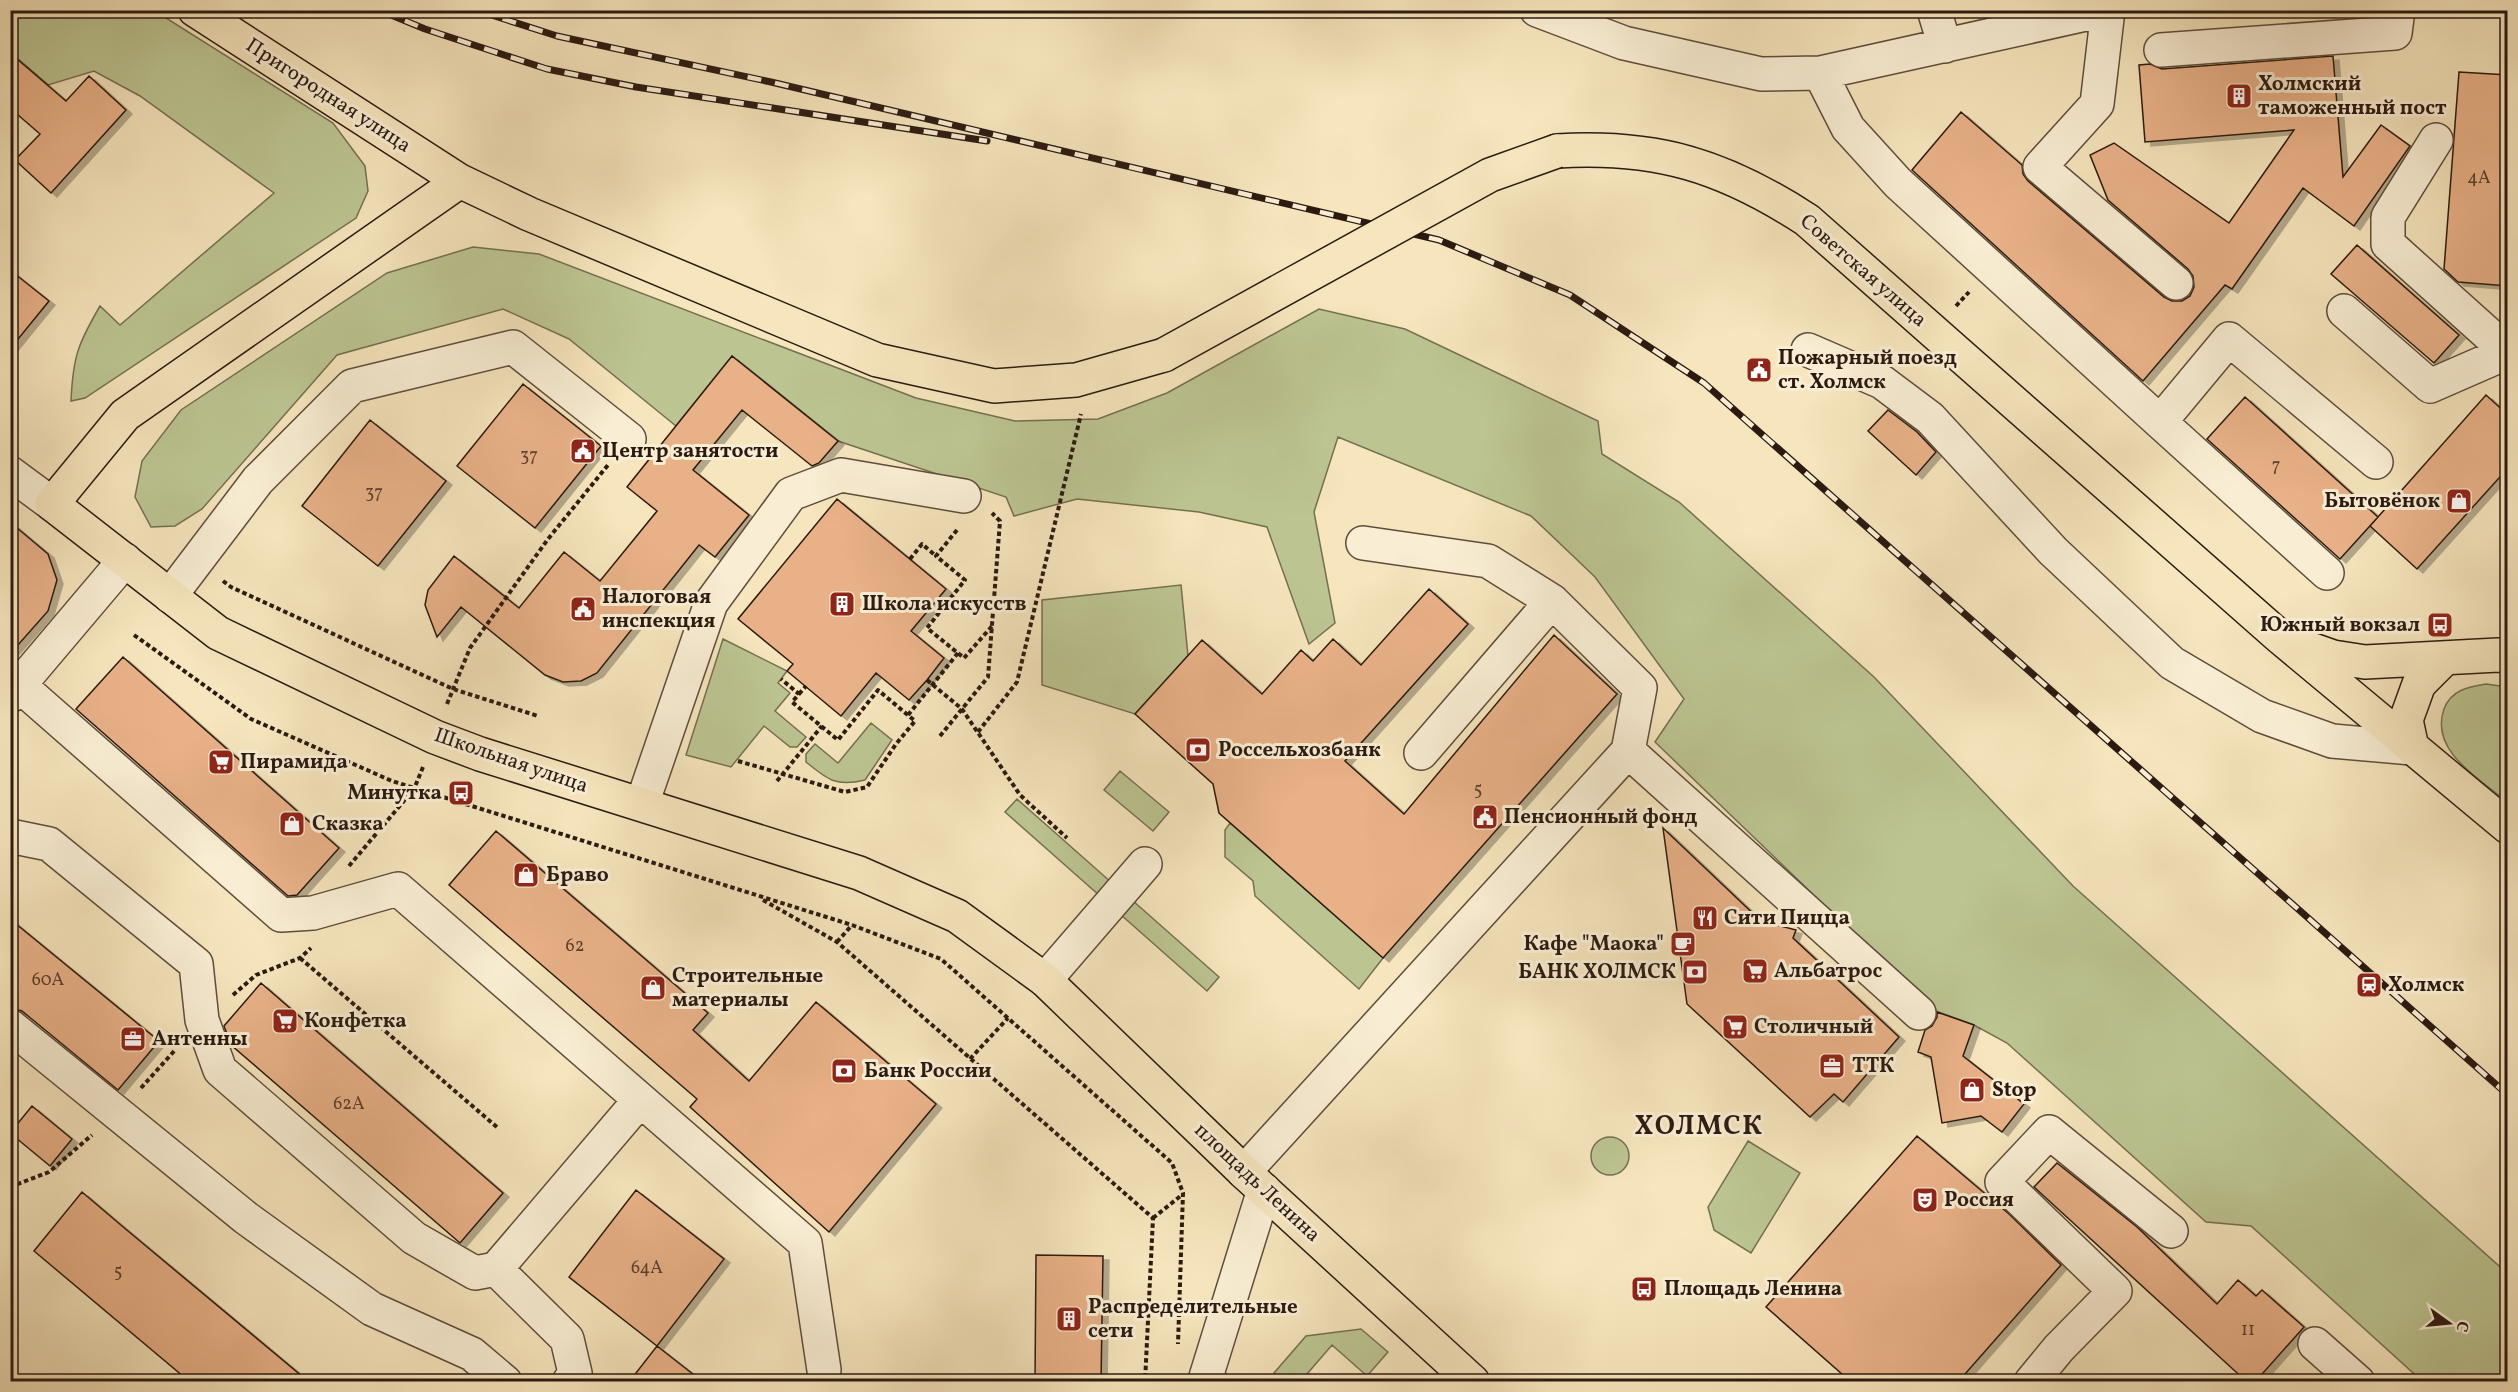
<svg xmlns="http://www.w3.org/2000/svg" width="2518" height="1392" font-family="Vollkorn,serif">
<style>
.green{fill:#bcc592;stroke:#747052;stroke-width:1.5}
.building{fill:#e9b188;stroke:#2c1a11;stroke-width:1.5;filter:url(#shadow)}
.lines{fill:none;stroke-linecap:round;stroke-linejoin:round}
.minor-casing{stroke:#5e4d3c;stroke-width:36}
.major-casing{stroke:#2c1a11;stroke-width:36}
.path{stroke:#2c1a11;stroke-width:4;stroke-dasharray:4.5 3;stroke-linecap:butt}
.minor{stroke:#f9eed4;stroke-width:33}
.major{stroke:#f6e5bd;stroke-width:33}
.rail-casing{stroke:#2c1a11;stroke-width:7}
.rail{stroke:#f9eed4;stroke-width:4.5;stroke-dasharray:14;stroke-linecap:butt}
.major-bridge-casing{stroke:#2c1a11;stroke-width:36;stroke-linecap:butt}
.major-bridge{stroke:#f6e5bd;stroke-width:33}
.labels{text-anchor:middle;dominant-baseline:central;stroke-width:6;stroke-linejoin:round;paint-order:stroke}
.number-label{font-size:18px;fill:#5b402f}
.poi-label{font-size:21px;font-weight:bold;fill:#2c1a11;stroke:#f9eed4;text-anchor:start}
.street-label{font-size:21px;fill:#2c1a11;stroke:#f9eed4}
.district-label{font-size:27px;font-weight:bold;letter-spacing:1.5px;fill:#2c1a11;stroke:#f9eed4}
</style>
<defs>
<filter id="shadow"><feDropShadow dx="6" dy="4" stdDeviation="0" flood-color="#0004"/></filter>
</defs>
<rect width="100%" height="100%" fill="#f6e5bd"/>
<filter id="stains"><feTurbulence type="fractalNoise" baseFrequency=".00333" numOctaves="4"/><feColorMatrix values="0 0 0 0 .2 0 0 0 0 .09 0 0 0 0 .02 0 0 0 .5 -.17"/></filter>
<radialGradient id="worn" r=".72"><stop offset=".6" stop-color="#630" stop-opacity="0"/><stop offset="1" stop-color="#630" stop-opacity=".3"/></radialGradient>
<path class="green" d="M 11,10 L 155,11 L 333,123 L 365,166 L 368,191 L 356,218 L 85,398 L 71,401 C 73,356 78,344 100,306 L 120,325 L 274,193 L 140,96 L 94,71 L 48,85 L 11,53 Z
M 473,247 L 539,254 L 916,398 L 1015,421 L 1098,419 L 1167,393 L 1319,309 L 1405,329 L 1598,421 L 1602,454 L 1679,502 L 1874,677 L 2073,886 L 2507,1273 L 2507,1381 L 2422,1381 L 2251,1226 L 2206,1222 L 2007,1043 L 1974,1025 L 1933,1010 L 1655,742 L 1684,699 L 1595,577 L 1531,516 L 1338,437 L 1314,512 L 1335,623 L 1309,644 L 1267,527 L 1199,512 L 1077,499 L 1014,516 L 1006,497 L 838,441 L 732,356 L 676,426 L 569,339 L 503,309 L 337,355 L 202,509 L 175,526 L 151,527 L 135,497 L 142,461 L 181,410 L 387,273 Z
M 1181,585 L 1188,656 L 1135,714 L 1042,685 L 1042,600 Z
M 723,639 L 787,671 L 778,683 L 790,693 L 775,711 L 806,737 L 797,747 L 790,747 L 764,726 L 731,767 L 686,755 Z
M 2486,684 L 2507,687 L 2507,802 C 2480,779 2429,751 2444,709 C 2451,690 2468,687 2486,684 Z
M 871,723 L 892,740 L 865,780 C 836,787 828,780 806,762 L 806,754 L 815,744 L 838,763 Z
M 1120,771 L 1169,812 L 1153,831 L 1104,790 Z
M 1017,799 L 1112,883 L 1100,896 L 1005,812 Z
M 1230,823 L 1383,958 L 1359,989 L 1255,896 L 1253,881 L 1225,857 L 1225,830 Z
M 1132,900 L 1219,977 L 1207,991 L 1120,914 Z
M1591 1156a19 19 0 1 1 38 0a19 19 0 1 1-38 0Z
M 1748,1141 L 1800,1173 L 1751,1253 L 1714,1230 L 1708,1207 Z
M 1361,1329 L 1388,1352 L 1367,1376 L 1332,1345 L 1307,1374 L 1316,1381 L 1284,1381 L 1274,1373 L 1306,1336 Z"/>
<path class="building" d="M 10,53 L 66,101 L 89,76 L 126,110 L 51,193 L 15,160 L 40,134 L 10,108 Z
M 2333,56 L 2343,177 L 2381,125 L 2410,146 L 2354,226 L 2303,188 L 2232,289 L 2225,285 L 2143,381 L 1912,170 L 1961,112 L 2022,165 L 2023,174 L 2028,181 L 2164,297 L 2172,301 L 2182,301 L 2190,296 L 2194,287 L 2193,276 L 2188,269 L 2108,200 L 2090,155 L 2114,143 L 2229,223 L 2294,130 L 2145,142 L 2139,65 L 2150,64 L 2162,69 Z
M 2459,72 L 2508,75 L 2508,286 L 2458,282 L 2444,269 Z
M 2357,245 L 2459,335 L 2434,363 L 2331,274 Z
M 10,270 L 49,301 L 10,349 Z
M 732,356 L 838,441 L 819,463 L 812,466 L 742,410 L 693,470 L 749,515 L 715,557 L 699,545 L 597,673 L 581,681 L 563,682 L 545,675 L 461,607 L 437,637 L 425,605 L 428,590 L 454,556 L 519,608 L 564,552 L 600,581 L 657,511 L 627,487 Z
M 523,384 L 601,446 L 535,528 L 457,466 Z
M 2486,395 L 2508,415 L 2508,468 L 2417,569 L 2370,526 Z
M 2245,397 L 2378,517 L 2340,559 L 2207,439 Z
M 1888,410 L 1917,432 L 1936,452 L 1916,475 L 1868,431 Z
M 370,420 L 446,481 L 378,566 L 302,506 Z
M 837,499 L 946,589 L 911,631 L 944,658 L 927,680 L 909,700 L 876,673 L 841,716 L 787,671 L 793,664 L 738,619 Z
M 10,522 L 48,554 L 57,580 L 48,611 L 10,654 Z
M 1429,589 L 1468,624 L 1345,761 L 1404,814 L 1554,635 L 1617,694 L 1383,958 L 1219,813 L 1213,784 L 1135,714 L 1202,640 L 1262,694 L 1301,650 L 1313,661 L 1333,639 L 1361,665 Z
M 123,657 L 339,848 L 297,895 L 288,896 L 76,709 Z
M 1663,828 L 1761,921 L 1796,930 L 1793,938 L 1899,1037 L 1843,1102 L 1834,1094 L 1810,1117 L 1687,1004 Z
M 496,831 L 708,1013 L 693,1030 L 749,1081 L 816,1002 L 936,1104 L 829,1232 L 690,1107 L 697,1099 L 449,885 Z
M 10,919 L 159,1041 L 118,1090 L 22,1011 L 10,1008 Z
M 261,983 L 503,1193 L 460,1243 L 231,1045 L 224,1026 Z
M 1937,1012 L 1974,1025 L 1963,1056 L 2024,1104 L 2002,1132 L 1981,1116 L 1942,1123 L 1931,1057 L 1918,1052 L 1925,1030 L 1932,1026 L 1937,1017 Z
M 32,1106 L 72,1139 L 50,1166 L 10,1133 Z
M 1917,1136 L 2009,1214 L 2061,1265 L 1958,1382 L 1851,1382 L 1766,1307 Z
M 2057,1163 L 2137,1227 L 2217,1304 L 2238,1280 L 2256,1296 L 2262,1290 L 2304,1327 L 2255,1382 L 2247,1382 L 2034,1187 Z
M 636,1190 L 724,1259 L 657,1346 L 569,1277 Z
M 82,1192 L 122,1226 L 309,1382 L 190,1382 L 34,1251 Z
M 1036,1255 L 1103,1256 L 1101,1382 L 1035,1382 Z
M 657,1346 L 703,1382 L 629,1382 Z"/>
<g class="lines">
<g class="minor-casing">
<path id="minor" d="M 1537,10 L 1624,43 L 1761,74 L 1820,73 L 2104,10
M 1934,10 L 1945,46
M 2108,10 L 2097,104 L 2040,167 L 2176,283
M 2161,50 L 2395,33 L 2398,10
M 1820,73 L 1848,128 L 1898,183 L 2160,422 L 2229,339 L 2376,462
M 2436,140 L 2388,217 L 2388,244 L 2508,352
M 2344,311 L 2430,386 L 2508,352
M 1808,350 L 1882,382 L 1930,418 L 2053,551 L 2172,663 L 2262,716 L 2332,741 L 2412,748
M 2160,422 L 2327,573
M 10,473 L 52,504
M 1363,543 L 1488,561 L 1552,601 L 1640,688 L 1628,751
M 170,596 L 258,480 L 352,386 L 513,347 L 629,439
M 19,685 L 281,915 L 313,913 L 398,889 L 805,1243 L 824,1370
M 10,696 L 125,560
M 1421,753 L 1552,601
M 642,804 L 711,603 L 791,494 L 841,475 L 964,496
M 10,836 L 49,844 L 196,964 L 202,1020 L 220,1070 L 414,1238 L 475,1273 L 496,1269 L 640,1100
M 1045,980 L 1145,864
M 10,1026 L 246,1218 L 372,1309 L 472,1354 L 505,1382
M 1244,1172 L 1628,751 L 1919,1013
M 496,1269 L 567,1339 L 575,1373 L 569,1382
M 2315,1344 L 2358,1382
M 1211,1382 L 1206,1377 L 1264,1190
M 2031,1382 L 2059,1348 L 2115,1291 L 2002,1182 L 2049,1132 L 2171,1231"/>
</g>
<g class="major-casing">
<path id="major" d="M 195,10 L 460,181 L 529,214 L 877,360 L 994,386 L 1076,380 L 1164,355
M 1557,151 C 1657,145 1724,166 1807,220 L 2281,638 L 2508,827
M 460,181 L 125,415 L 52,504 L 218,633 L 435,737 L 480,754 L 859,873 L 957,916 L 1045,980 L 1244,1172 L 1473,1382
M 2299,645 L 2333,657 L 2365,662 L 2498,655 L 2508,656
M 2412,748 L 2406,720 L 2419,684 L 2445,658"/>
</g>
<path class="path" d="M 1956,306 L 1969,292
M 957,530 L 936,556 L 965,580 L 927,628 L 964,658 L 993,625
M 910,559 L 922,544 L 936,556
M 223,581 L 231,587 L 453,689 L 538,716
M 134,635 L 251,719 L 392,781 L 852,925 L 941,959 L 1172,1163 L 1183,1193 L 1178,1344
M 927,680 L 962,709 L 1020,795 L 1067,838
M 799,694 L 806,686
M 447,704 L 470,648 L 548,539 L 608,465
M 908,715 L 958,653
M 978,732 L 1017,682 L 1081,414
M 940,736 L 988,677 L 1000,521 L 992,513
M 738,761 L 845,792 L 867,787 L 896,744 L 915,721 L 878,690 L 838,740 L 792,702 L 799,694 L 781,679
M 777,781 L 822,726
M 349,866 L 414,789 L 423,767
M 763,900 L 837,942 L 1153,1218 L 1145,1382
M 837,942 L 852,925
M 300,958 L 498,1128
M 233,995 L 256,975 L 300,958 L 311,948
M 970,1059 L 1008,1018
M 141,1088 L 176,1049
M 10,1187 L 49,1172 L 92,1135
M 1153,1218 L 1183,1194"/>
<use href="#minor" class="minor"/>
<use href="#major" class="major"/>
<g class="rail-casing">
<path id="rail" d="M 379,10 L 425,29 L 547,69 L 636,87 L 987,141
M 476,10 L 557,36 L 771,82 L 1439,240 L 1570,295 L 1704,383 L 2508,1095"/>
</g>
<use href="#rail" class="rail"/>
<g class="major-bridge-casing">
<path id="major-bridge" d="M 1164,355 L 1490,175 L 1557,151"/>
</g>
<use href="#major-bridge" class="major-bridge"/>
</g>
<defs>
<g id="building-square" transform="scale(1.35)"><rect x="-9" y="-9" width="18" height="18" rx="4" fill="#8f2418" stroke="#f9eed4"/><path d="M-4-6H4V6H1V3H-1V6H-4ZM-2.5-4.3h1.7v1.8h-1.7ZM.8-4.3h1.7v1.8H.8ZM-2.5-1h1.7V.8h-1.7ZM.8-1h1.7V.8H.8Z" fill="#fff"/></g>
<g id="civic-square" transform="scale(1.35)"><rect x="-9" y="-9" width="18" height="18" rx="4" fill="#8f2418" stroke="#f9eed4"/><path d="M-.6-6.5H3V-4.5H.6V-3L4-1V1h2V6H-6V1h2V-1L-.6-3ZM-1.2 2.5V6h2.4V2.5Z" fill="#fff"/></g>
<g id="shop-square" transform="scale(1.35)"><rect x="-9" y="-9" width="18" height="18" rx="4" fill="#8f2418" stroke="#f9eed4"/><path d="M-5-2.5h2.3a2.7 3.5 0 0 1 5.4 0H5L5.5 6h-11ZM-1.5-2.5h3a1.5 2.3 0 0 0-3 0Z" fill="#fff"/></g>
<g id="bus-square" transform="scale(1.35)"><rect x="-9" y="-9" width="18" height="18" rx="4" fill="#8f2418" stroke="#f9eed4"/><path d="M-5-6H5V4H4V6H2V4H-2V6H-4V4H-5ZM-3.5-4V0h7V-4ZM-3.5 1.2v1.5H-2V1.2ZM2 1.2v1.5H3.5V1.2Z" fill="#fff"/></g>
<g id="bank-square" transform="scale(1.35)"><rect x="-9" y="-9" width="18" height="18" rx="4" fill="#8f2418" stroke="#f9eed4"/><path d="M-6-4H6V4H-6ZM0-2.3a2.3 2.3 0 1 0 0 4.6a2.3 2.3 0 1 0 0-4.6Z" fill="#fff"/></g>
<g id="supermarket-square" transform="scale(1.35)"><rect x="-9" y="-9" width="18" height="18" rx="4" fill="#8f2418" stroke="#f9eed4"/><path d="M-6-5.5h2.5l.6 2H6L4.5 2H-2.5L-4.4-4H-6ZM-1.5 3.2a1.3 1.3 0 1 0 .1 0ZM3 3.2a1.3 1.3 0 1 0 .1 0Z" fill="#fff"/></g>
<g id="restaurant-square" transform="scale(1.35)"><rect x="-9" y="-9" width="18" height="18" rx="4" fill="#8f2418" stroke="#f9eed4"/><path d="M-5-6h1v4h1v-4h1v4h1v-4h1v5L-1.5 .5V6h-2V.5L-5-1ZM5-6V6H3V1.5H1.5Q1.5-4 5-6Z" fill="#fff"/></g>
<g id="cafe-square" transform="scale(1.35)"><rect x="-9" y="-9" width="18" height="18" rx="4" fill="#8f2418" stroke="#f9eed4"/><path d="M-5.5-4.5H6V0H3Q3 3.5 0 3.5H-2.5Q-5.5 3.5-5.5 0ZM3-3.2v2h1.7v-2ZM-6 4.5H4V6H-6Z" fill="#fff"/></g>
<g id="station-square" transform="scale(1.35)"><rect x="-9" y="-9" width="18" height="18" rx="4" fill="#8f2418" stroke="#f9eed4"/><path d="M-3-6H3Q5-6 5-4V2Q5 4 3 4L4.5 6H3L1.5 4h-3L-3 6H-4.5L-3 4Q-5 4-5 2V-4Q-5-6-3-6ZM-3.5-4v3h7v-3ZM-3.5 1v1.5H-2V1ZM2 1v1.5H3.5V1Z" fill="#fff"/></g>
<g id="office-square" transform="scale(1.35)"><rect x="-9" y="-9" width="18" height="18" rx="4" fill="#8f2418" stroke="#f9eed4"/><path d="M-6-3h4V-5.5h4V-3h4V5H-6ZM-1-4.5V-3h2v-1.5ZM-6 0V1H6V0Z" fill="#fff"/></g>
<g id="theatre-square" transform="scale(1.35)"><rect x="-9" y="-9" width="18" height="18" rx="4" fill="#8f2418" stroke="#f9eed4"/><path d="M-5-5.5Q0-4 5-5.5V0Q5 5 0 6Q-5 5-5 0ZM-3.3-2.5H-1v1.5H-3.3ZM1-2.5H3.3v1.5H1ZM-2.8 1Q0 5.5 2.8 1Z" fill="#fff"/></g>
</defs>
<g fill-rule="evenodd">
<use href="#building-square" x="2239" y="96"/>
<use href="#civic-square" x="1759" y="370"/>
<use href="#civic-square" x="583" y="451"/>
<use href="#shop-square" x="2459" y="501"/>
<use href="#building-square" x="842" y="604"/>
<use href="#civic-square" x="583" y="609"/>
<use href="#bus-square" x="2440" y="625"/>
<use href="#bank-square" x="1198" y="750"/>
<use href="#supermarket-square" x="221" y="762"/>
<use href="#bus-square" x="461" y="793"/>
<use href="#civic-square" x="1485" y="817"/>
<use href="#shop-square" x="292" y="824"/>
<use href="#shop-square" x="526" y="875"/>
<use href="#restaurant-square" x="1705" y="918"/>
<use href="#cafe-square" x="1683" y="944"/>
<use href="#supermarket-square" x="1755" y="971"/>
<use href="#bank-square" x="1695" y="972"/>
<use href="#station-square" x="2369" y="985"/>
<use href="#shop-square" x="653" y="988"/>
<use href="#supermarket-square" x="285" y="1021"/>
<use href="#supermarket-square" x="1735" y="1027"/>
<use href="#office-square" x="133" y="1039"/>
<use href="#office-square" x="1832" y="1066"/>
<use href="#bank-square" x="844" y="1071"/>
<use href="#shop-square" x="1972" y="1090"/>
<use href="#theatre-square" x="1925" y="1200"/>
<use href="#bus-square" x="1644" y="1289"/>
<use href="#building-square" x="1069" y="1319"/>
</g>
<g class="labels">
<g class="number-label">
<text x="2479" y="178">4А</text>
<text x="529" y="456">37</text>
<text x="2276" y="466">7</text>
<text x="374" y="493">37</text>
<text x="1478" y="790">5</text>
<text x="575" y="946">62</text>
<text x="48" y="980">60А</text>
<text x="349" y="1104">62А</text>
<text x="647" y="1268">64А</text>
<text x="118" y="1272">5</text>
<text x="2248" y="1330">11</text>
</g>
<g class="poi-label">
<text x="2258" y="84">Холмский<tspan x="2258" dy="24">таможенный пост</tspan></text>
<text x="1778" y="358">Пожарный поезд<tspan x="1778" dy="24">ст. Холмск</tspan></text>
<text x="602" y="451">Центр занятости</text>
<text x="2440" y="501" text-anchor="end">Бытовёнок</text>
<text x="602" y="597">Налоговая<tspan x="602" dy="24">инспекция</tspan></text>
<text x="862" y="604">Школа искусств</text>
<text x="2420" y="625" text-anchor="end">Южный вокзал</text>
<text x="1218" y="750">Россельхозбанк</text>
<text x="240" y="762">Пирамида</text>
<text x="442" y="793" text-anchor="end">Минутка</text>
<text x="1504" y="817">Пенсионный фонд</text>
<text x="312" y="824">Сказка</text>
<text x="546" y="875">Браво</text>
<text x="1724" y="918">Сити Пицца</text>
<text x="1664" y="944" text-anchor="end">Кафе "Маока"</text>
<text x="1774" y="971">Альбатрос</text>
<text x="1676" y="972" text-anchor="end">БАНК ХОЛМСК</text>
<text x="672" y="976">Строительные<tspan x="672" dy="24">материалы</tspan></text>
<text x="2388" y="985">Холмск</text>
<text x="304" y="1021">Конфетка</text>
<text x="1754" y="1027">Столичный</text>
<text x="152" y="1039">Антенны</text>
<text x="1852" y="1066">ТТК</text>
<text x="864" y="1071">Банк России</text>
<text x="1992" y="1090">Stop</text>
<text x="1944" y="1200">Россия</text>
<text x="1664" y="1289">Площадь Ленина</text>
<text x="1088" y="1307">Распределительные<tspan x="1088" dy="24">сети</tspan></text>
</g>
<g class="street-label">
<text transform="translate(328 96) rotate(33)">Пригородная улица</text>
<text transform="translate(1863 271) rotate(41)">Советская улица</text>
<text transform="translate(511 761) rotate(19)">Школьная улица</text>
<text transform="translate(1257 1183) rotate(43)">площадь Ленина</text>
</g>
<g class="district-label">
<text x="1699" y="1127">ХОЛМСК</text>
</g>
</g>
<rect width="2518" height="1392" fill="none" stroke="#f6e5bd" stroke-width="36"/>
<rect x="12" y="12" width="2494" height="1368" fill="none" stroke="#2c1a11" stroke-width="3"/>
<rect x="18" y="18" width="2482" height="1356" fill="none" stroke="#2c1a11" stroke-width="1.5"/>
<g transform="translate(2449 1323) rotate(105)" stroke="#f9eed4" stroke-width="4.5" paint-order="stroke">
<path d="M0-4.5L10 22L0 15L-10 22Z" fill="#2c1a11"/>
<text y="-9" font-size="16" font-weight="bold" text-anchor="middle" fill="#2c1a11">С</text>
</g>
<rect width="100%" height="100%" filter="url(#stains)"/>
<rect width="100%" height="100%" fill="url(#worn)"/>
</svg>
